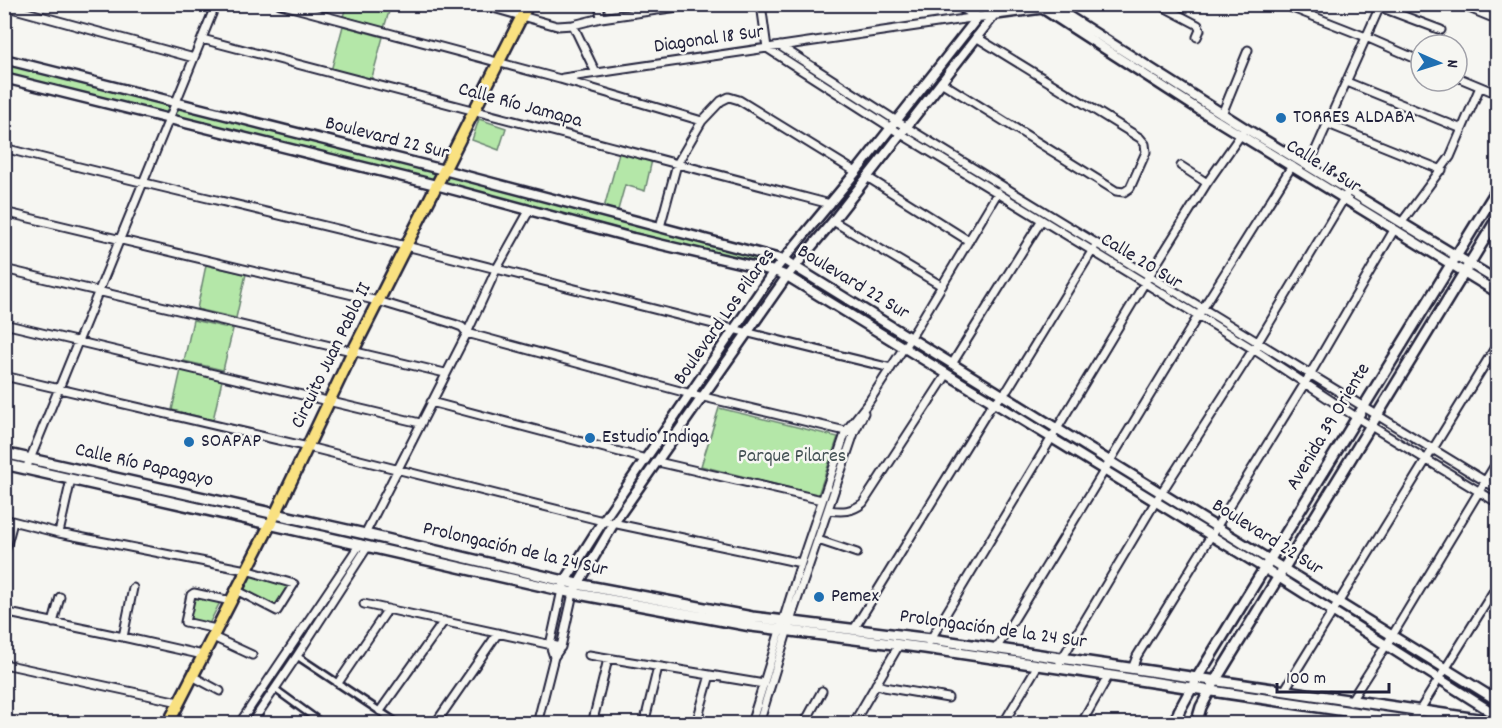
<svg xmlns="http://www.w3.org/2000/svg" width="1502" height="728" font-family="Dekko,sans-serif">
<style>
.green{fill:#b4e7a8;stroke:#6b8472;stroke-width:1.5}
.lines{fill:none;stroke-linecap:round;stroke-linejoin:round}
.pedestrian-casing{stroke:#22223b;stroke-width:10}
.minor-casing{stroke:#22223b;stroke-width:11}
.tertiary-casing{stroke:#22223b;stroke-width:13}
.secondary-casing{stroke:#22223b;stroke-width:14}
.primary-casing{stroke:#22223b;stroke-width:15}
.pedestrian{stroke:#f6f6f2;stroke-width:5}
.minor{stroke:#f6f6f2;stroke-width:7}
.tertiary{stroke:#f6f6f2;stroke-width:8}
.secondary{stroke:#f6f6f2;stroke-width:9}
.primary{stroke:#f9e181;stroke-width:10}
.poi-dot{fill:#1f6fb2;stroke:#f6f6f2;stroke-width:2}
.labels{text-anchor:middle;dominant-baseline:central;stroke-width:5;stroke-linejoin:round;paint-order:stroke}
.street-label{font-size:20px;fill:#22223b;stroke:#f6f6f2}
.poi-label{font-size:20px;fill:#22223b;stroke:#f6f6f2;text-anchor:start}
.park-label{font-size:20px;fill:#465356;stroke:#f6f6f2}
</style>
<rect width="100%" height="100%" fill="#f6f6f2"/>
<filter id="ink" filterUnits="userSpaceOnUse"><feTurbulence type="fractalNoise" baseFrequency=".0167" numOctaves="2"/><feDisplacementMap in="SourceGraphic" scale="12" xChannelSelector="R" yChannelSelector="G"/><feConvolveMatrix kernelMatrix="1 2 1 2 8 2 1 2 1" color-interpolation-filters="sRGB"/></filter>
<g filter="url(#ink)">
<path class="green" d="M 347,5 L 391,5 L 384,28 L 343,16 Z
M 343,26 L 383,37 L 371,81 L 331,71 Z
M 4,58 L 440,169 L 432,184 L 5,78 Z
M 479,119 L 506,128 L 499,150 L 472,140 Z
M 619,153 L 652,160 L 645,191 L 625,185 L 618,210 L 604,208 Z
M 447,175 L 780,261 L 772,268 L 442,183 Z
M 206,265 L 246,274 L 236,318 L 197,309 Z
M 796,268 L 1264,559 L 1263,563 L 790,276 Z
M 193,320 L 233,329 L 223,370 L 184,361 Z
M 181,370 L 222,380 L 213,420 L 172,410 Z
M 719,408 L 838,437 L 818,495 L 701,466 Z
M 246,575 L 293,585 L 276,609 L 239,590 Z
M 192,594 L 221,600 L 208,626 L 186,621 Z"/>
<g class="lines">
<g class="pedestrian-casing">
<path id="pedestrian" d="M 297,656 L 399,724
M 275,689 L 323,724"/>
</g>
<g class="minor-casing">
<path id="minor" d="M 280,4 L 560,79 L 702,121
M 479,4 L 557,26 L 573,25 L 601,18 L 699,4
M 599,4 L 601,18
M 761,4 L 767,48 L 901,134 L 1253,349 L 1356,417 L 1498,503
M 1158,4 L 1198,25 L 1200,30 L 1197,37
M 1282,4 L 1366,37 L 1421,61
M 1459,4 L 1498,20
M 4,6 L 194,58
M 1054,7 L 1069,4
M 1380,7 L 1441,30
M 573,25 L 596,73
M 202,39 L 830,204
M 780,46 L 906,127 L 1498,489
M 1457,77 L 1498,94
M 563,78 L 978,17
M 941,82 L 1116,191 L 1124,192 L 1130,188 L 1146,152 L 1145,144 L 1140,138 L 976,37
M 1347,82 L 1462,129
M 1222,114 L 1248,50
M 1328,124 L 1442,170
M 4,148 C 138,183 272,212 406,246 C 568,287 729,329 891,368
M 1309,165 L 1381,4
M 1181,166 L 1207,183
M 867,177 L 969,241
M 4,212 L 378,301 L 454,324 L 462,327 L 467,333 L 691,394 L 854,433
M 833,221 L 942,286
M 1402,222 L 1450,157 L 1480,87
M 660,227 L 677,164 L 702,121 L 721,101 L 729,97 L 739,100 L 856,172
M 4,269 L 445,373
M 4,324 L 420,423
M 952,364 L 1041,221
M 4,376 L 308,447 L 603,521 L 801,563
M 431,402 L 646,459
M 658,462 L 822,500
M 26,469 L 216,4
M 828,510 C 842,512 852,512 863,503 L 947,374
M 4,519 L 59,533 L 246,570 L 294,584 L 277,611 L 236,590
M 59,533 L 71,479
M 365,534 L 467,333 L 496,270 L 529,211
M 818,540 L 857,553
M 4,555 L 13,522
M 364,604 L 561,647
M 4,612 L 123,637 L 203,655
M 53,623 L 60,597
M 216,629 L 185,622 L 191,595 L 194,593 L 231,601
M 854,629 L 989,409 L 1008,389 L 1094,248
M 123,637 L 133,588
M 213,637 L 252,655
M 929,642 L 1144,284 L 1207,183 L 1242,133
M 996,649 L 1198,316 L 1292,166
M 589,655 L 764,684
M 554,657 L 550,645 L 562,590
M 1060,662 L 1156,501 L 1258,342 L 1346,195
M 4,664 L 179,702
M 1132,669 L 1137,656 L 1305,383 L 1394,230
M 192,676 L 220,691
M 338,683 L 388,609
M 876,684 L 884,687 L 948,698
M 1284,691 L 1498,343
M 1350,702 L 1392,636 L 1498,460
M 380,711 L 444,621
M 4,721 L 18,724
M 1413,721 L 1498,584
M 239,724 L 360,544
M 251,724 L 297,656 L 368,546
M 435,724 L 498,633
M 537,724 L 554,657 L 561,647 L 573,593
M 592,724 L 608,659
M 644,724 L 658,667
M 696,724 L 710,675
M 751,724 L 801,563 L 846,431 L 868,403 L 916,329 L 998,192
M 759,724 L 794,609 L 854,433 L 864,413
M 804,724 L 822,691
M 853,724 L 899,645
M 1003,724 L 1038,665
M 1081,724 L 1109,675
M 1169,724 L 1179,711"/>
</g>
<g class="tertiary-casing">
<path id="tertiary" d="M 956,4 L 978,17
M 978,4 L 994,15
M 1043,9 L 1198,109 L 1498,293
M 978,17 L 1054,7 L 1245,128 L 1498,281
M 4,59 L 440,169 L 784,260 L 1498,701
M 4,78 L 436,185 L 633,238 L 774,271 L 787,276 L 1264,568 L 1498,716
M 562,590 L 565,581 L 603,521 L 774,271 L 856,172 L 978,17
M 573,593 L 614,523 L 787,276 L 833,221 L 994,15"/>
</g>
<g class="secondary-casing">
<path id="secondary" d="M 4,453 L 365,534 L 577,584 L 752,617 L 931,639 L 1498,722
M 4,464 L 573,593 L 751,626 L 925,648 L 1432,724
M 1177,724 L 1179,711 L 1197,678 L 1498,188
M 1196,724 L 1201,707 L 1215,681 L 1498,217"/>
</g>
<g class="primary-casing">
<path id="primary" d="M 168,724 L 275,515 L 353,351 L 528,4"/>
</g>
<use href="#pedestrian" class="pedestrian"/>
<use href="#minor" class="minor"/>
<use href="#tertiary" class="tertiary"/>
<use href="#secondary" class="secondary"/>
<use href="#primary" class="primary"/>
</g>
</g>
<g class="poi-dot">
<circle cx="1281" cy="118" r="6"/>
<circle cx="590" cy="438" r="6"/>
<circle cx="189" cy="442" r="6"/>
<circle cx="819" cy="597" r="6"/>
</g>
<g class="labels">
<g class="street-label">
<text transform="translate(709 40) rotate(-8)">Diagonal 18 Sur</text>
<text transform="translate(520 106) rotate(15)">Calle Río Jamapa</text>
<text transform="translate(387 139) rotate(14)">Boulevard 22 Sur</text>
<text transform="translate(1323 167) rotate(32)">Calle 18 Sur</text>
<text transform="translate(1141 262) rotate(31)">Calle 20 Sur</text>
<text transform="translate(853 283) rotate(31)">Boulevard 22 Sur</text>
<text transform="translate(725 317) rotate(-55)">Boulevard Los Pilares</text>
<text transform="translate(332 356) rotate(-64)">Circuito Juan Pablo II</text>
<text transform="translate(1329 427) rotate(-59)">Avenida 39 Oriente</text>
<text transform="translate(144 466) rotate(13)">Calle Río Papagayo</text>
<text transform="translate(1267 538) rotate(32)">Boulevard 22 Sur</text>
<text transform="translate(515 550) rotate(13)">Prolongación de la 24 Sur</text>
<text transform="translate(993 630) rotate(8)">Prolongación de la 24 Sur</text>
</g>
<g class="poi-label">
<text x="1293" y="118">TORRES ALDABA</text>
<text x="602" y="438">Estudio Indiga</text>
<text x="201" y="442">SOAPAP</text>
<text x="831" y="597">Pemex</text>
</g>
<g class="park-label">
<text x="792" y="457">Parque Pilares</text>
</g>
</g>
<rect width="1502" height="728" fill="none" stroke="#f6f6f2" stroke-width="24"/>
<rect x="12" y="12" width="1478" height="704" fill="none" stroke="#22223b" stroke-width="2" filter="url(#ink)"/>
<g transform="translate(1439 63) rotate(93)"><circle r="28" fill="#f6f6f2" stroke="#a1a1a9" stroke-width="1.5"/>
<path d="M0-4.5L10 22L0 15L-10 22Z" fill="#1f6fb2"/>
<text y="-9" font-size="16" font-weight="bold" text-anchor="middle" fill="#22223b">N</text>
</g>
<path d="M1277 683v9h112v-9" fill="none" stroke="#22223b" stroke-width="3"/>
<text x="1286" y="683" font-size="18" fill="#22223b" stroke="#f6f6f2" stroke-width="4.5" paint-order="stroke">100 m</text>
</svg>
